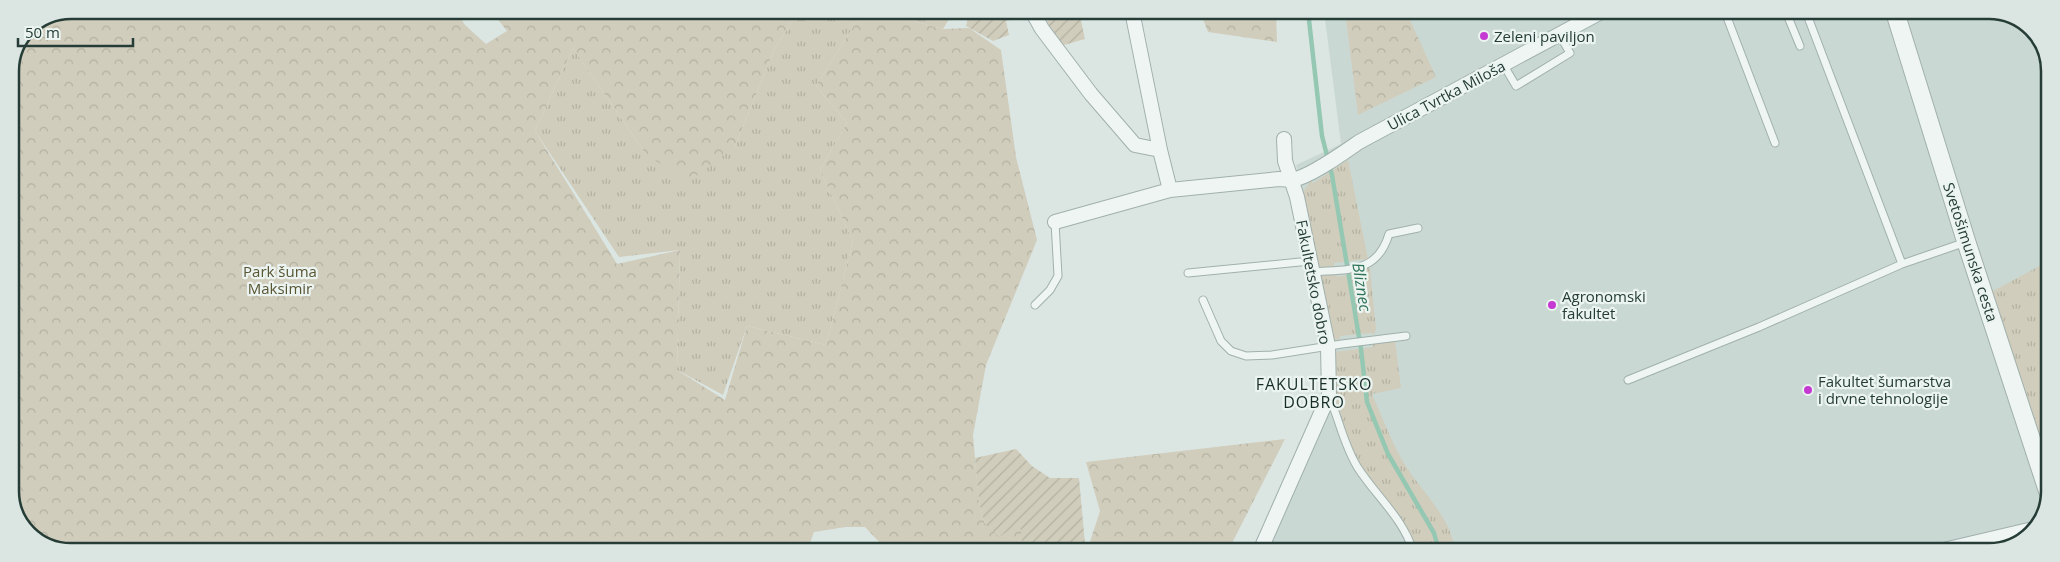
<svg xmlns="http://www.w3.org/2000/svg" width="2060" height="562" font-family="'Open Sans',sans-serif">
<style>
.built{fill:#c9d8d3}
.grass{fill:url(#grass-tufts)}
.forest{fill:url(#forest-crowns)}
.garden{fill:url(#garden-furrows)}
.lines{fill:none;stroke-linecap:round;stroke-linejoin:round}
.stream{stroke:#95c8b3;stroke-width:4.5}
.service-casing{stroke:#a1b0ac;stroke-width:9}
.minor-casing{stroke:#a1b0ac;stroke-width:16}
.tertiary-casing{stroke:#a1b0ac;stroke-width:20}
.service{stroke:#eef5f3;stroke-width:7}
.minor{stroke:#eef5f3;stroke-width:14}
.tertiary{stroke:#eef5f3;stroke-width:18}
.poi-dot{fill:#c53ad2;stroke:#ebf4f1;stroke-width:2}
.labels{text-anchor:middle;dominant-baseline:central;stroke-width:4.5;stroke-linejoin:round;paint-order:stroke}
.poi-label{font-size:15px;fill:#253d36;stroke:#ebf4f1;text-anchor:start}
.street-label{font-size:15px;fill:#253d36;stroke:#ebf4f1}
.park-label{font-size:15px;fill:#595432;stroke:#ebf4f1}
.water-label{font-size:16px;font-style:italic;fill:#2e7258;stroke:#ebf4f1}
.neighbourhood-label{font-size:16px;letter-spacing:1px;fill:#182d27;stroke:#ebf4f1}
.rim{fill:none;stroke:#253d36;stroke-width:2.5}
</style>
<defs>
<pattern id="grass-tufts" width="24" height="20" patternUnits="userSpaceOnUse" patternTransform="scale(1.25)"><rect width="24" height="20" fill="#d1cdbc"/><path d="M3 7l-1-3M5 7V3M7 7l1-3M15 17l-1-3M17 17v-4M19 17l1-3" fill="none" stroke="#b3b1a2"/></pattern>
<pattern id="forest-crowns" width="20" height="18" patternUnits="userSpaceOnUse" patternTransform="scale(1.25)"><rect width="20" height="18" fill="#d1cdbc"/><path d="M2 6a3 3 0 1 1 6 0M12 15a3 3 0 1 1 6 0" fill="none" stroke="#b3b1a2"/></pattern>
<pattern id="garden-furrows" width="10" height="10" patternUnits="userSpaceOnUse" patternTransform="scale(1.25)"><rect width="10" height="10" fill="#d1cdbc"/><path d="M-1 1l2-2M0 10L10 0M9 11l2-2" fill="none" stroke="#b3b1a2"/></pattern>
</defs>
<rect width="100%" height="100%" fill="#dbe6e3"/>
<path class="built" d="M 1324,11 L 2004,12 L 2035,31 L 2050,67 L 2048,506 L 2026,539 L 1989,552 L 1268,551 L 1337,391 L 1333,334 L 1296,165 L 1341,144 Z"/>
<path class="grass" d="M 799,11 L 863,11 L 816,86 L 847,123 L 820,170 L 853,241 L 826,345 L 747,326 L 723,395 L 677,370 L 680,250 L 619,257 L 535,131 L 573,48 L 647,156 L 735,146 L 775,48 Z
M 875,11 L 954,11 L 943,29 Z
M 1348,160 L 1368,259 L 1334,263 L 1334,266 L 1318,268 L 1303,192 L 1311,180 L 1313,183 Z
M 2049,261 L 2048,470 L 1991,292 Z
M 1370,268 L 1376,329 L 1374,335 L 1372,333 L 1340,336 L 1340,339 L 1333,340 L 1320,276 L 1336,273 L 1337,277 L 1359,273 L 1359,269 Z
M 1395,341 L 1401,388 L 1372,394 C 1383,419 1393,446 1407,468 C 1425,495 1451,518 1455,551 L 1416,551 C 1410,539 1405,524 1397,513 C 1392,506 1384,500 1378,493 C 1364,477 1329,411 1337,391 L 1334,352 L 1373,347 L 1372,344 Z"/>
<path class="forest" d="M 71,10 L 455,10 L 465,25 L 486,44 L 507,31 L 495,16 L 496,10 L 799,11 L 775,48 L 735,146 L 690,181 L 647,156 L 573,48 L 535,131 L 617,264 L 680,250 L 677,370 L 725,400 L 747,326 L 826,345 L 853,241 L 820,170 L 847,123 L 816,86 L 863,11 L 875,11 L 943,29 L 969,28 L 1001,50 L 1016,157 L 1037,240 L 986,365 L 973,435 L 979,503 L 985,524 L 1021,523 L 1023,551 L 925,551 L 920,544 C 890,558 886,549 865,527 L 846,527 L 814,532 L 810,543 L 815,551 L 56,550 L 25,531 L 10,495 L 10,71 L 28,28 Z
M 1200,11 L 1276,11 L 1277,42 L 1208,32 Z
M 1345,11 L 1406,11 L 1436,77 L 1358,115 Z
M 1285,439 L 1228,551 L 1087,551 L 1100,511 L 1086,462 Z"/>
<path class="garden" d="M 970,11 L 1021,11 L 1023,17 L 1006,21 L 1009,35 L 993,41 L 966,26 Z
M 1035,11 L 1079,11 L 1085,39 L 1057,47 L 1045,15 L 1036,16 Z
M 1016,449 L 1032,466 L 1050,478 L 1079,478 L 1085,544 L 1099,551 L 1023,551 L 1020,523 L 999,537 L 985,524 L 979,503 L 975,458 Z"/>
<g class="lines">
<path class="stream" d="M 1308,11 L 1322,136 L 1332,175 L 1361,349 L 1367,402 L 1388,454 L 1434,533 L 1439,551"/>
<g class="service-casing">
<path id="service" d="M 1725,12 L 1775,143
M 1786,12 L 1800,46
M 1806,12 L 1902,264
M 1503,64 L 1516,86 L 1570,53 L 1559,34
M 1313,272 C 1348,269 1377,274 1389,234 L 1418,228
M 1188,273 L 1310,261
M 1203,300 L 1221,341 L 1231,351 L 1246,356 L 1272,355 L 1342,344 L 1406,336
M 1035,305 L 1050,290 L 1058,276 L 1055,222
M 1628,380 L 1759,327 L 1902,264 L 1966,242
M 1329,396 C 1339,419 1344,446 1358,468 C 1376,496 1403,518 1413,551"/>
</g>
<g class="minor-casing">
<path id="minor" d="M 1032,11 L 1042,29 L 1091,94 L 1135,145 L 1160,150 L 1170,190
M 1132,11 L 1160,150
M 1055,222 L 1170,190 L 1279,179 C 1283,179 1288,180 1292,180 C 1310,177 1343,153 1359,142 L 1601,12
M 1260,551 L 1329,395 L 1328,346 L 1297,197 L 1285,161 L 1284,139
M 1935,552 L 2033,529"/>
</g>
<g class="tertiary-casing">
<path id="tertiary" d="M 1895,12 L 1966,241 L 2048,491"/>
</g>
<use href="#service" class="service"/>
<use href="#minor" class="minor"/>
<use href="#tertiary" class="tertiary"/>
</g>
<g class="poi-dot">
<circle cx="1484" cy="36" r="5"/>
<circle cx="1552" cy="305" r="5"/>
<circle cx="1808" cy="390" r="5"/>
</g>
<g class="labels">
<g class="poi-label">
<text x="1494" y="36">Zeleni paviljon</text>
<text x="1562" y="296">Agronomski<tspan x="1562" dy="17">fakultet</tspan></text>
<text x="1818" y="381">Fakultet šumarstva<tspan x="1818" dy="17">i drvne tehnologije</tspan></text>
</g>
<g class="street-label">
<text transform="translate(1446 95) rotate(-28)">Ulica Tvrtka Miloša</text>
<text transform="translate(1971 252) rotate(72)">Svetošimunska cesta</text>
<text transform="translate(1314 282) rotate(79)">Fakultetsko dobro</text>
</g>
<g class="park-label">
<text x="280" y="271">Park šuma<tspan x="280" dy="17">Maksimir</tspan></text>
</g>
<g class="water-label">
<text transform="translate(1362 287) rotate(81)">Bliznec</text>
</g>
<g class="neighbourhood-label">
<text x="1314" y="384">FAKULTETSKO<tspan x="1314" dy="18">DOBRO</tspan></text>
</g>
</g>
<path d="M0 0H2060V562H0ZM71 19H1989A52 52 0 0 1 2041 71V491A52 52 0 0 1 1989 543H71A52 52 0 0 1 19 491V71A52 52 0 0 1 71 19Z" fill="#dbe5e2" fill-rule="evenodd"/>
<path class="rim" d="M71 19H1989A52 52 0 0 1 2041 71V491A52 52 0 0 1 1989 543H71A52 52 0 0 1 19 491V71A52 52 0 0 1 71 19Z"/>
<path d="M18 38v8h115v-8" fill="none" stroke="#253d36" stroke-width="2.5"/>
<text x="25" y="38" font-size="15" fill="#253d36" stroke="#ebf4f1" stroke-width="4" paint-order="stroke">50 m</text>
</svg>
